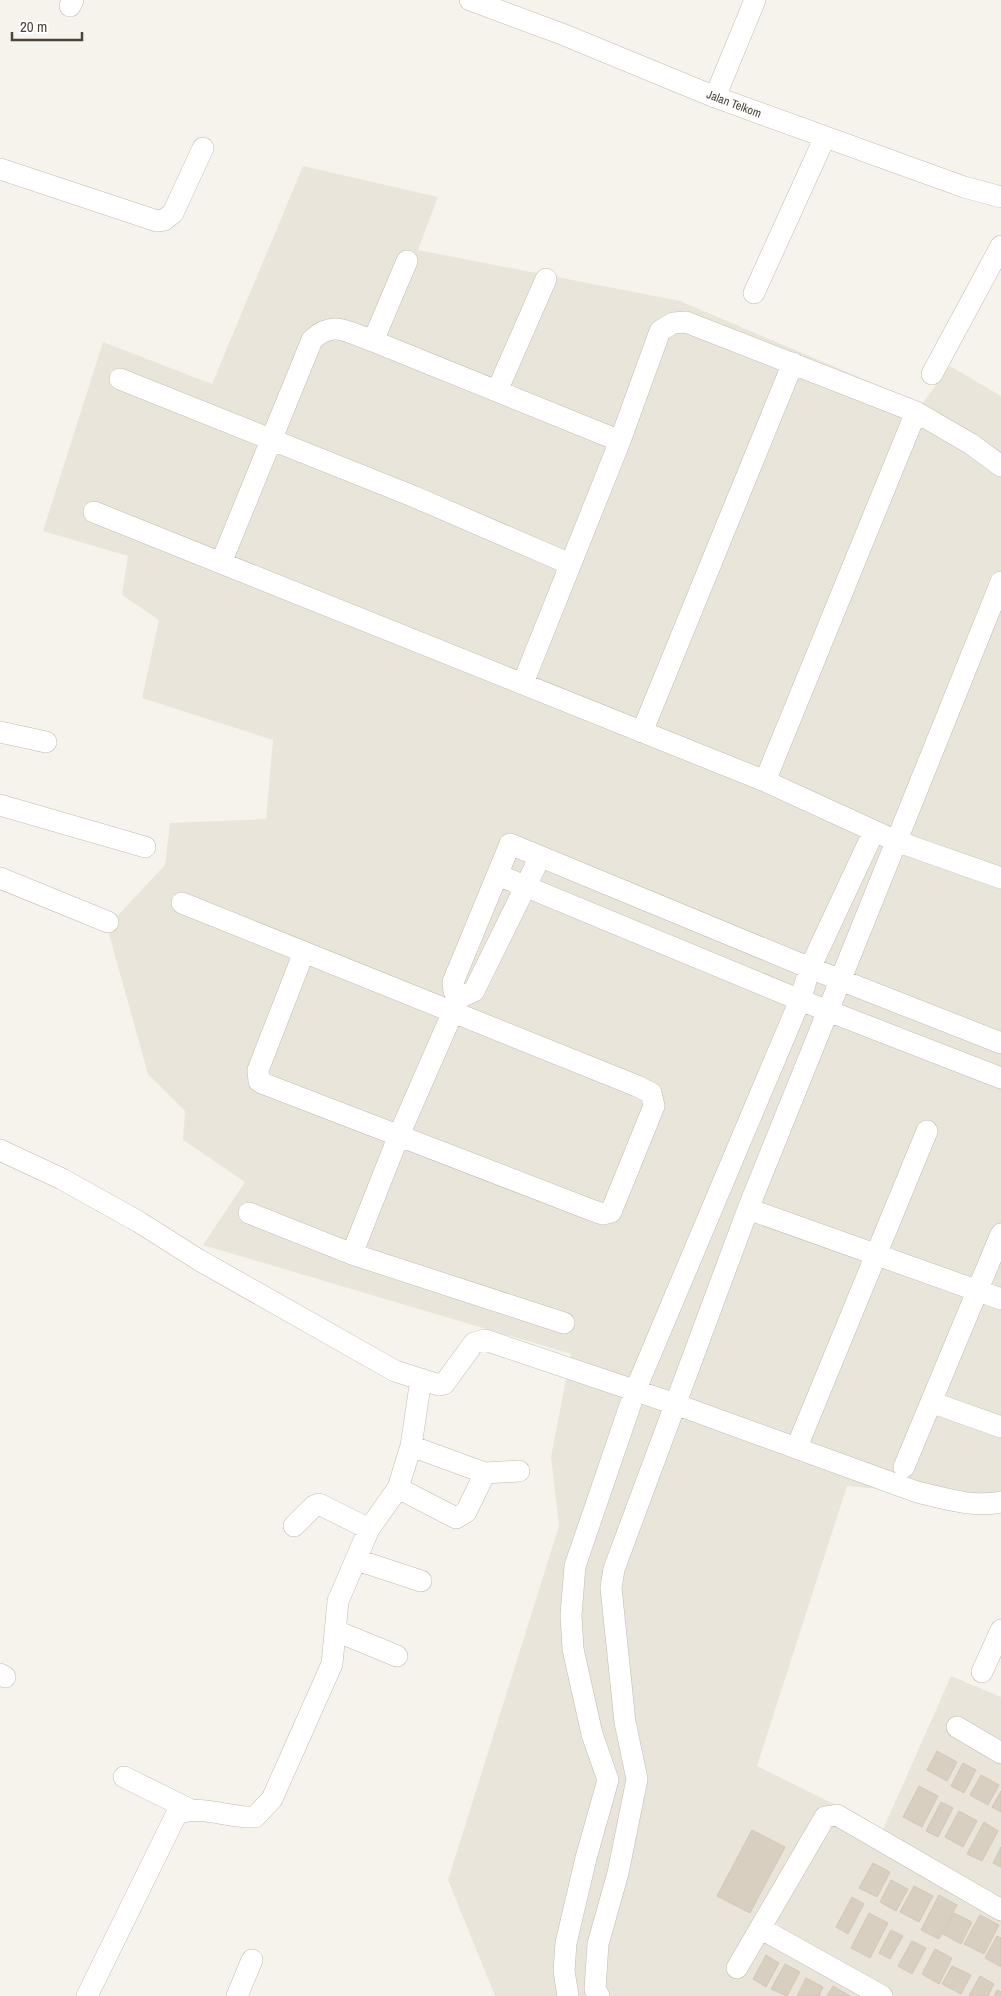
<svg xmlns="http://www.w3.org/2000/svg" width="1001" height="1996" font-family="'Archivo Narrow',sans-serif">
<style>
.residential{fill:#eae5da}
.building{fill:#d8cfc1;stroke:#d3c7b4}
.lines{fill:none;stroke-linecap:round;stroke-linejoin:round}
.minor-casing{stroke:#c2bbae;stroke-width:22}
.minor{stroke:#fff;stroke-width:21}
.labels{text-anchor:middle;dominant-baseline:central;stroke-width:4.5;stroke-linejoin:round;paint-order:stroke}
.street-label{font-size:12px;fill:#4b4439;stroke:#fff}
</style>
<rect width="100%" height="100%" fill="#f6f3ec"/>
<path class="residential" d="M 303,166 L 438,197 L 418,250 L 680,301 L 922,404 L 950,366 L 1001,396 L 1001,1490 L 996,1500 L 847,1486 L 757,1766 L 834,1804 L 881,1834 L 951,1676 L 1001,1697 L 1001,1996 L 495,1996 L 448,1880 L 559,1526 L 551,1457 L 571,1354 L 203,1245 L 245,1182 L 183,1140 L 185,1111 L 148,1074 L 107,927 L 165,865 L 170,823 L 266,819 L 273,740 L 142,698 L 159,620 L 122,595 L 128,556 L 43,531 L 103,342 L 212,384 Z"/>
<path class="building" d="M 937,1751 L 957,1762 L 947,1781 L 927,1770 Z
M 963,1763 L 976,1770 L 964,1793 L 951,1786 Z
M 981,1775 L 999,1785 L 988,1805 L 970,1795 Z
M 919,1786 L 938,1796 L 922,1827 L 903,1817 Z
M 1001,1791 L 1001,1812 L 992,1807 Z
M 941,1802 L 953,1808 L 938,1837 L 926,1831 Z
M 959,1811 L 977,1821 L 963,1847 L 945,1837 Z
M 984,1822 L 998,1831 L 982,1861 L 967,1854 Z
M 752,1830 L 785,1847 L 750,1913 L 717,1896 Z
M 1001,1847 L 1001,1867 L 993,1863 Z
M 873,1863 L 890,1872 L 877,1897 L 859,1888 Z
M 891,1880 L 908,1889 L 896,1911 L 880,1902 Z
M 914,1886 L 933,1896 L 919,1922 L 900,1912 Z
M 939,1895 L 957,1905 L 939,1939 L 921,1930 Z
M 852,1897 L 864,1904 L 848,1934 L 836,1927 Z
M 869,1913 L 888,1923 L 870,1958 L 851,1948 Z
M 954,1913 L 972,1922 L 961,1944 L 943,1934 Z
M 980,1915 L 999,1925 L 984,1954 L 964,1944 Z
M 891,1930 L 903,1936 L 890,1959 L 879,1953 Z
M 997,1936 L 1001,1938 L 1001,1967 L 985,1958 Z
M 912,1941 L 926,1948 L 912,1974 L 898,1966 Z
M 935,1949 L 952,1958 L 939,1984 L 922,1974 Z
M 766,1955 L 779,1963 L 766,1987 L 753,1979 Z
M 785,1964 L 800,1972 L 787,1996 L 771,1989 Z
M 952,1966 L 971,1975 L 961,1994 L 942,1984 Z
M 980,1976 L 994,1984 L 988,1996 L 969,1996 Z
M 806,1978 L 823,1987 L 819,1996 L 797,1996 Z
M 833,1986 L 850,1996 L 827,1996 Z
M 997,1990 L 1001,1992 L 1001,1996 L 994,1996 Z"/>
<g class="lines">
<g class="minor-casing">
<path id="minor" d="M 470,0 L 562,34 L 715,97 L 964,187 L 1001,197
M 70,6 L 73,0
M 715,97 L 755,0
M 0,169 L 157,221 L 164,220 L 173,213 L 203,148
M 754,293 L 825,137
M 373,341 L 407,261
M 932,374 L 1001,246
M 120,379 L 415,497 L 570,564
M 497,391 L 546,279
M 94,512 L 765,781 L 896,841 L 1001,878
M 221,563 L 312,340 C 333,319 349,333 373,341 L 620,441
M 523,683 L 620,441 L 660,331 L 673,323 L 686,322 L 916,412 L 971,444 L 1001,466
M 0,732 L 46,742
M 642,732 L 793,363
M 765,781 L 916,412
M 0,805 L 145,847
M 498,875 L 800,1000 L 1001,1078
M 0,878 L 108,922
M 182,903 L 637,1086 L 651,1093 L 654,1106 L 611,1212 L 603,1214 L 594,1211 L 262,1083 L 259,1081 L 258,1070 L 304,952
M 459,998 L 454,991 L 453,982 L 510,844 L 810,968 L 1001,1043
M 459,998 L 474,991 L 540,857
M 0,1150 L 62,1179 L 139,1222 L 199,1260 L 395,1371 L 439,1385 L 444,1384 L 474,1343 L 485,1340 L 675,1404 L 917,1492 C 943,1498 974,1508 1001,1502
M 748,1209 L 1001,1299
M 249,1213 L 352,1254 L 564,1323
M 352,1254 L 399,1135 L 459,998
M 931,1402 L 1001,1427
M 801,1437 L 927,1131
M 411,1446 L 485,1473
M 904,1467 L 1001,1234
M 398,1488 L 456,1518 L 466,1512 L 485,1473 L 519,1471
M 294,1526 L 314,1506 L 319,1504 L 369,1529
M 357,1560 L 421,1581
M 336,1631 L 397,1656
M 982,1672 L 1001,1630
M 0,1674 L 5,1677
M 957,1727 L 1001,1753
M 124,1777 L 191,1810
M 760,1928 L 882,1996
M 737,1968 L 825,1817 L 837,1815 L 1001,1910
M 87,1996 L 176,1815 C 199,1803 230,1819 255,1817 L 272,1799 L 332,1664 L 338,1601 L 369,1529 L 398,1488 L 411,1446 L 421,1379
M 237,1996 L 252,1960
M 568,1996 L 564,1971 L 566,1943 L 586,1858 L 608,1780 L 592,1734 L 573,1649 L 571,1615 L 575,1566 L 635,1391 L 800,1000 L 810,968 L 874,831
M 599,1996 L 595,1989 L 598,1944 L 618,1873 L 637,1779 L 625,1722 L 611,1588 L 614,1569 L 748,1209 L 1001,582"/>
</g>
<use href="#minor" class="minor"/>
</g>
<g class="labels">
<g class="street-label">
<text transform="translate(734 104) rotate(21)">Jalan Telkom</text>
</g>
</g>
<path d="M12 32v8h70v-8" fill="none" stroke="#4b4439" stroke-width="2.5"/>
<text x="20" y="32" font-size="15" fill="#4b4439" stroke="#ffffff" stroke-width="4" paint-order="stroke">20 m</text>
</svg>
